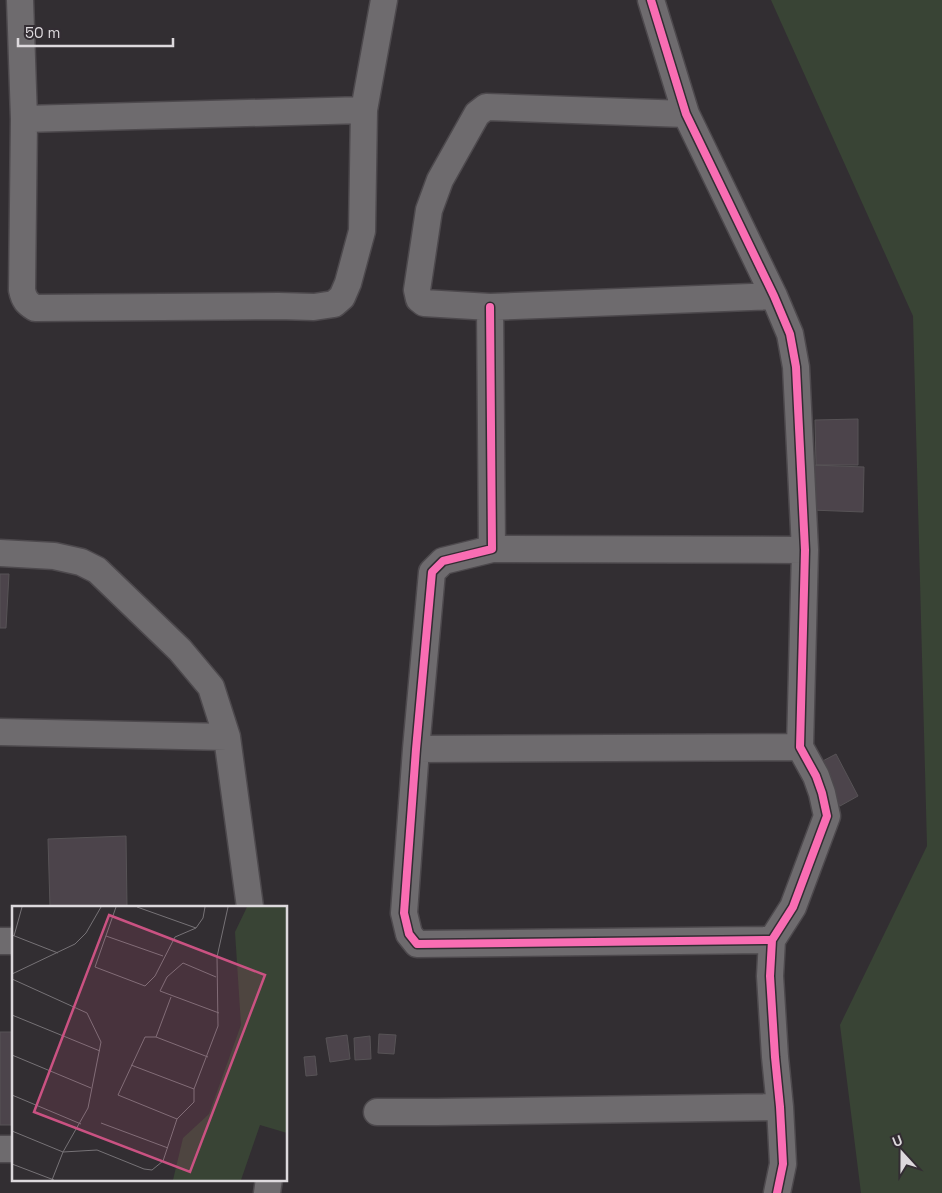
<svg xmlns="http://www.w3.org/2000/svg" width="942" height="1193" font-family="'Space Grotesk',sans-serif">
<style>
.green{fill:#394435}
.building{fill:#4c444b;stroke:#575356}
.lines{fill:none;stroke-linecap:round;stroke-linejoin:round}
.minor-casing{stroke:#4d494d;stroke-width:29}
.minor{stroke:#6e6b6e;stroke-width:26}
.cycleway-casing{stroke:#332d33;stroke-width:11}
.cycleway{stroke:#f96db3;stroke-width:8}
.inset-road{fill:none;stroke:#767276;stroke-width:1}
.view{fill:#ca5282;fill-opacity:0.15;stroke:#ca5282;stroke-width:2.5}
.inset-edge{fill:none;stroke:#ddd9dd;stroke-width:2.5}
</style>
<rect width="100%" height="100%" fill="#322e32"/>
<path class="green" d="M 771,0 L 942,0 L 942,1193 L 861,1193 L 840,1025 L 927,846 L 913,316 Z"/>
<path class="building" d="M 858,419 L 858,465 L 816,465 L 815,420 Z
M 812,465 L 864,467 L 863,512 L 811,510 Z
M 0,574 L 9,574 L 6,628 L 0,628 Z
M 836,754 L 858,796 L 840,806 L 817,764 Z
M 126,836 L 127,907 L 50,907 L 48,839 Z
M 0,1032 L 14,1032 L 14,1125 L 0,1125 Z
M 379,1034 L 396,1035 L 394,1054 L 378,1053 Z
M 347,1035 L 350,1059 L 330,1062 L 326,1038 Z
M 370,1036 L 371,1059 L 355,1060 L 354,1038 Z
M 315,1056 L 317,1075 L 306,1076 L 304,1057 Z"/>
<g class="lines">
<g class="minor-casing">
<path id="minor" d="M 20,0 L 24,119 L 22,290 C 24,300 27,303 35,308 L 278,306 L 314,307 L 334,304 L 342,297 L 348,283 L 362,231 L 364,110 L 384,0
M 651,0 L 686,114 L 774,296 L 790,334 L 796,367 L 805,550 L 800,747 L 816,776 L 822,793 L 827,816 L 793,907 L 772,940 L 770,976 L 775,1057 L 780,1107 L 783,1164 L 777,1193
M 686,114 L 486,107 L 477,114 L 440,180 L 429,210 L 417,290 L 419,299 L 424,303 L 490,307 L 774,296
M 24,119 L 364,110
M 490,307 L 492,549 L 443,561 L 432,572 L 416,749 L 404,913 L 409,934 L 417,944 L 772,940
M 492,549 L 805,550
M 0,553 L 54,556 L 81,562 L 97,570 L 180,650 L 211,687 L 227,737 L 250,907
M 0,732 L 227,737
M 416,749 L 800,747
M 0,941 L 14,941
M 377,1112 L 436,1112 L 780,1107
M 0,1149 L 14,1149
M 267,1193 L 269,1179"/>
</g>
<use href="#minor" class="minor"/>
<g class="cycleway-casing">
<path id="cycleway" d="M 651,0 L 686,114 L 774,296 L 790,334 L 796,367 L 805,550 L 800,747 L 816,776 L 822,793 L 827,816 L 793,907 L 772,940 L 770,976 L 775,1057 L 780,1107 L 783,1164 L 777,1193
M 490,307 L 492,549 L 443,561 L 432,572 L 416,749 L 404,913 L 409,934 L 417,944 L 772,940"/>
</g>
<use href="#cycleway" class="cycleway"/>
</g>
<g transform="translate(12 906)">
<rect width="275" height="275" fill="#322e32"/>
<path d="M 235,1 L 275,1 L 275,227 L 248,219 L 229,274 L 161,274 L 171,232 L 197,208 L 229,119 L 223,26 Z" fill="#394435"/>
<path class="inset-road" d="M 104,1 L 83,61 L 133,80 L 143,70 L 163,31 L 184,22 L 191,12 L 193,1M 125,1 L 184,22M 0,29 L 46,47M 2,30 L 10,1M 94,30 L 151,50M 0,68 L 63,38 L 74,27 L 89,1M 204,71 L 171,57 L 155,71 L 148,85 L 207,107M 0,73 L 75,107 L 89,136 L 76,202 L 51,246 L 40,274M 159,91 L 144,131 L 133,131 L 106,189 L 165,213M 0,109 L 88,145M 144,131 L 196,151M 0,149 L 79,182M 119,159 L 182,183M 0,189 L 69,218M 89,217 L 156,242M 0,225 L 51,246 L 85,244 L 132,263 L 140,264 L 151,255 L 165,213 L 182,196 L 182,183 L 206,120 L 205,51 L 216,1M 0,258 L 42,274"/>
<path class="view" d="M 97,9 L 253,69 L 178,266 L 22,206 Z"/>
<rect width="275" height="275" class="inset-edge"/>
</g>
<g transform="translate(902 1153) rotate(339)" stroke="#332d33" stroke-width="4" paint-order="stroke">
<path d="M0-4L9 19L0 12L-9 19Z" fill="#ddd9dd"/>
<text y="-8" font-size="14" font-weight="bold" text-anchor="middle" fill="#ddd9dd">U</text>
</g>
<path d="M18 38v8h155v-8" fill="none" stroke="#ddd9dd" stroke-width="2.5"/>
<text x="25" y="38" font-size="15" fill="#ddd9dd" stroke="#332d33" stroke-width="4" paint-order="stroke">50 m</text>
</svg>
